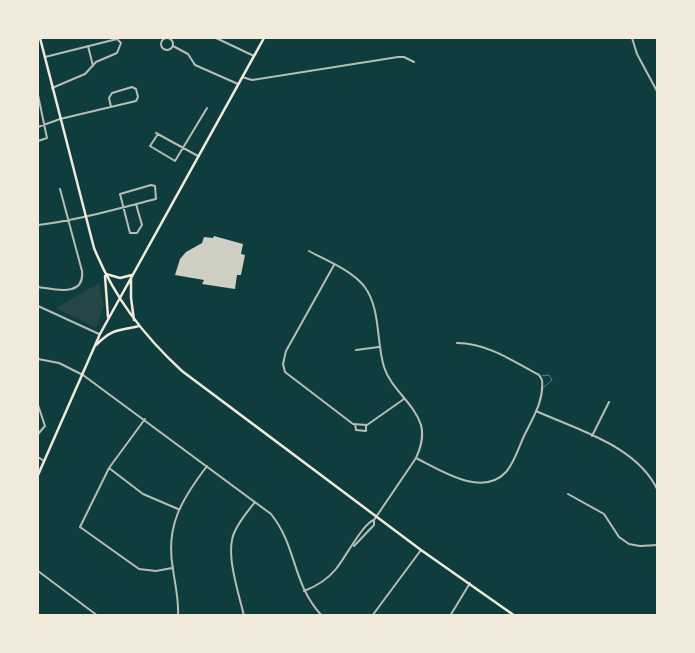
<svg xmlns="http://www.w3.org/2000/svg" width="695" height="653" font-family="Cabin,sans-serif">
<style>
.green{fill:#244646}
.building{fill:#cfcfc3}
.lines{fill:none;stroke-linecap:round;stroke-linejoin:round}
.service{stroke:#b8beb3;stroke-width:0.5}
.minor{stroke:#b8beb3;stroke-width:2}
.secondary{stroke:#f1e9da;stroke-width:2.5}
</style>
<rect width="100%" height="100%" fill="#0f3d3e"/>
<path class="green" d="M 99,283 L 104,305 L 96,328 L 56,308 Z"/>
<path class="building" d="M 214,236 L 243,244 L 241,254 L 245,255 L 241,275 L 237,275 L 235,289 L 202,284 L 204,280 L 175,275 L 180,259 L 186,252 L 202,243 L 204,237 L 213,238 Z"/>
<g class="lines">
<path class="service" d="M 541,376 L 549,375 L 552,380 L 543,388
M 443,616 L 448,615"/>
<path class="minor" d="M 216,38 L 254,56
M 632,38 L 637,54 L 658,93
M161 44a6 6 0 1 1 12 0a6 6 0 1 1-12 0Z
M 88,46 L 93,66
M 173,46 L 188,54 L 195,65 L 238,84
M 45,57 L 117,39 L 121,43 L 117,53 L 96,62 L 85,74 L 52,88
M 242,77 L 252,80 L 398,57 L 404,57 L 414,62
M 38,95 L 47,138 L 38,141
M 38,127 L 60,119 L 136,101 L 138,97 L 136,89 L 132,87 L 112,93 L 109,98 L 111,107
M 156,133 L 198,156
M 158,134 L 150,146 L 175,161 L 207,108
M 38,225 C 78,220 116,209 156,199 L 155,186 L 151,185 L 120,194 L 130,233 L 137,233 L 142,225 L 136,204
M 309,251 C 327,261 351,270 364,286 C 381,308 376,341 384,367 C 391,389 414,403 421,425 C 424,437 421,447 416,458 L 374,520 L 374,525 L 354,546
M 334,265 L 286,351 L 283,364 L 285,372 L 353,424 L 367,425 L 404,399
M 38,287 C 54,289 85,298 82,271 L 60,189
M 38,306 L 99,334
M 356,350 L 379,347
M 658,355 L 658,359
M 38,359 L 59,363 L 83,375 L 271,514 C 298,548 291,582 322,616
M 38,405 L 45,426 L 38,434
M 536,411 C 578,430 638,446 658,491
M 145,419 L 109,468 L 80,527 L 139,569 L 156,571 L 172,568
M 355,424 L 356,430 L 366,431 L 366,425
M 592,436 L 609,402
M 38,457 L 44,461
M 416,458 C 440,470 482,498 506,472 C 515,462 519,446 525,434 C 534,416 544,400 542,380 L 539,375 C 513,361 487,343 457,343
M 109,468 L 143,494 L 178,509
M 568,494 L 604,514 L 619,537 L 629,544 L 640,546 L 658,545
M 38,571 L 98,616
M 304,591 C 317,586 328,579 336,569 C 345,558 364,522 374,520
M 178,616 C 179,599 175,585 173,569 C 165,526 182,499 207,466
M 244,616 C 239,593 224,552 235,531 C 240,520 248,511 255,502
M 372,616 L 421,550
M 450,616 L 470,583"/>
<path class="secondary" d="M 40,38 L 94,248 C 114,297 143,335 182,371 L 421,550 L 515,616
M 106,274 L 120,278 L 132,275
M 105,276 L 108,317
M 131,278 L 131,298 L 134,320
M 96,345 C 113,328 118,331 139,326
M 38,475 L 100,334 L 264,38"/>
</g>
<rect width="695" height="653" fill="none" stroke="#f1e9da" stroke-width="78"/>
</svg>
